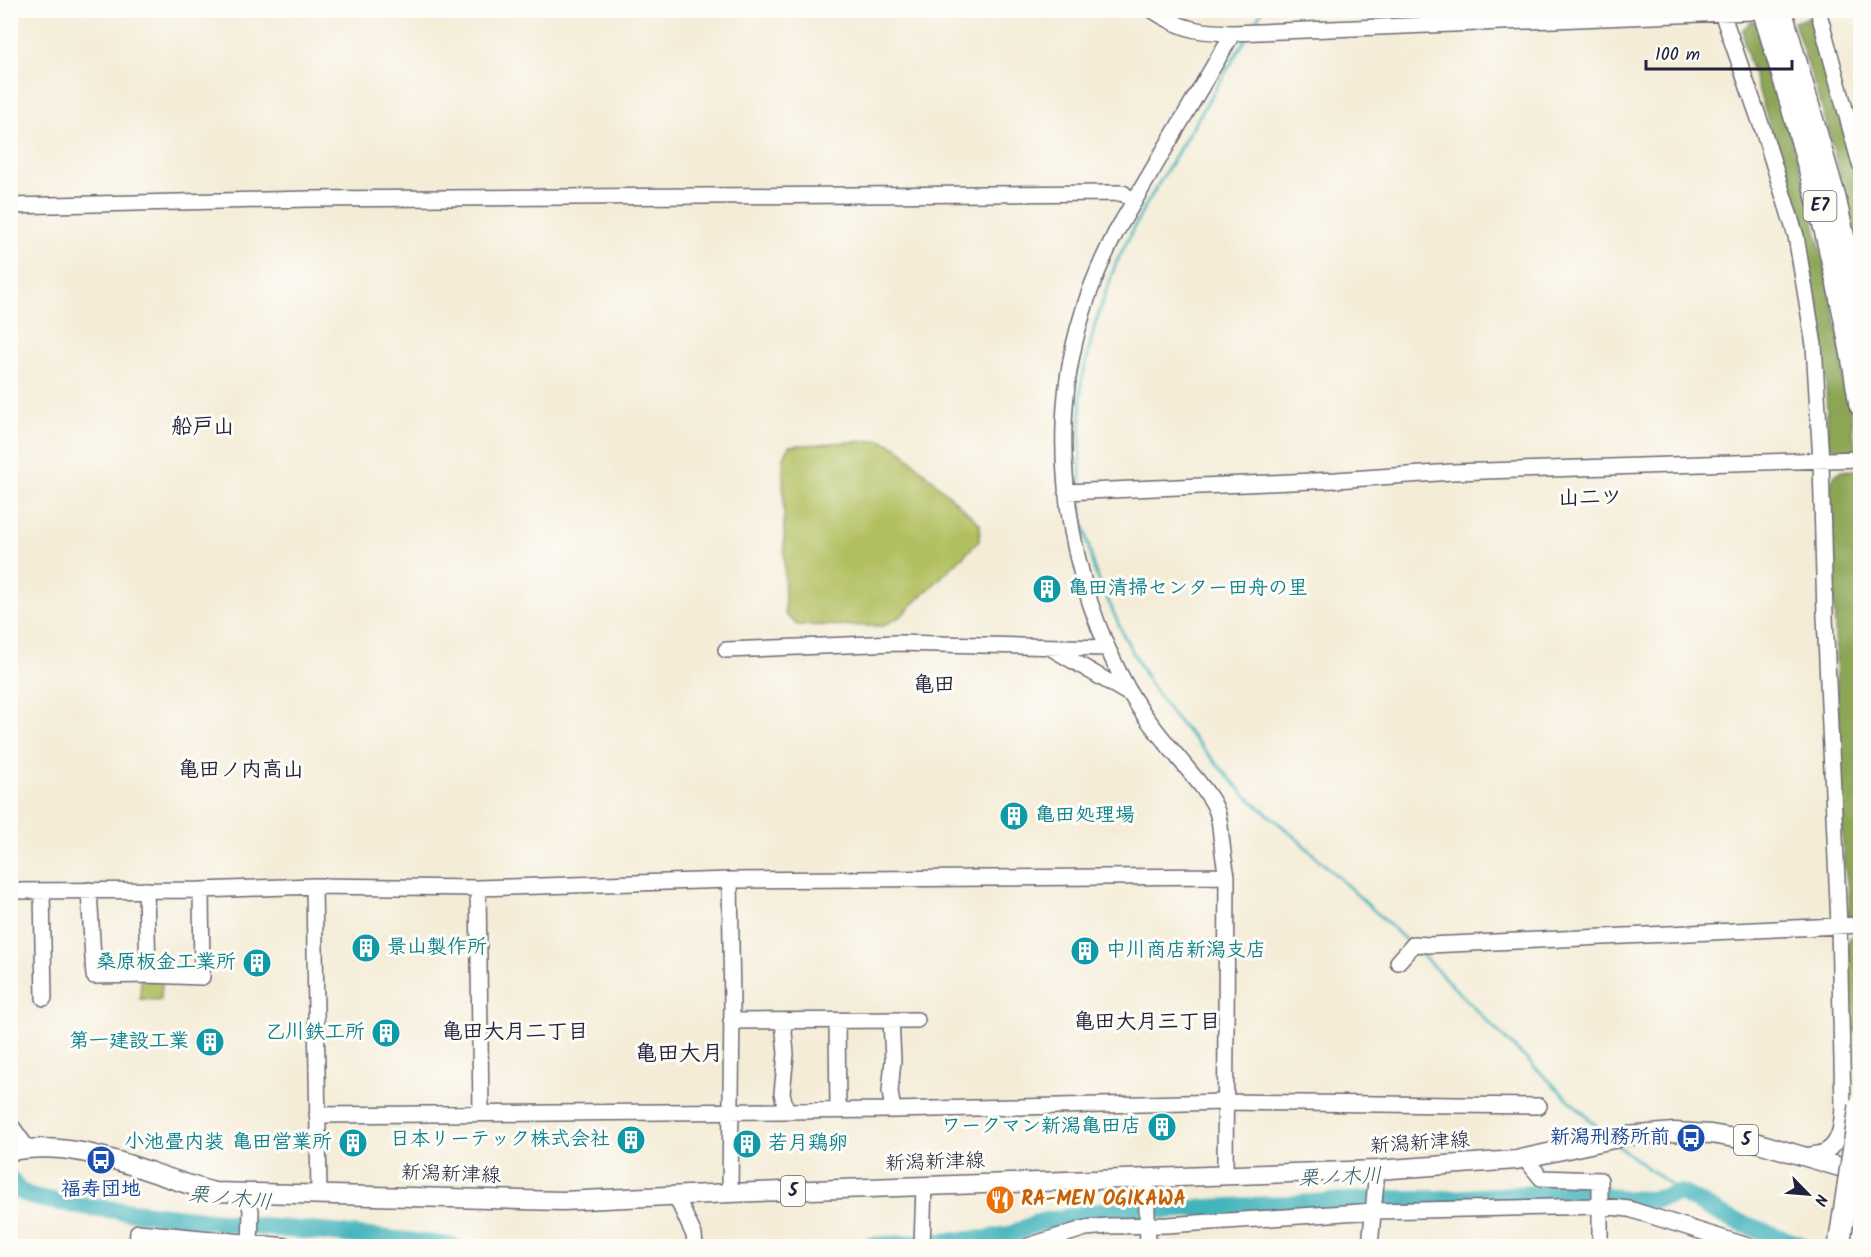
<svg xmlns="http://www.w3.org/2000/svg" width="1871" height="1257" font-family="Kalam,'Klee One',sans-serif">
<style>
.green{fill:#b2bf61;stroke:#6a704e;stroke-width:1.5}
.forest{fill:#8da657;stroke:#586449;stroke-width:1.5}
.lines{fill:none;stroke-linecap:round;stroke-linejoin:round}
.stream{stroke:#43b3bb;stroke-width:3}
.river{stroke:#43b3bb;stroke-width:18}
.minor-casing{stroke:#6c6972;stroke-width:18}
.major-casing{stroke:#6c6972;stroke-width:21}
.highway-casing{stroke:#6c6972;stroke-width:24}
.minor{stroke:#fff;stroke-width:15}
.major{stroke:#fff;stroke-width:18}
.highway{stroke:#fff;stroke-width:21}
.highway-bridge-casing{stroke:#6c6972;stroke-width:24;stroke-linecap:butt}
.highway-bridge{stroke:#fff;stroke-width:21}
.labels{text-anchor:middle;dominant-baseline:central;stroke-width:6;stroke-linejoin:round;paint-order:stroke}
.shield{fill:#fdfcf7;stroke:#646373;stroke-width:1.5}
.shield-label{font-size:18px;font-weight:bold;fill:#22223b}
.culture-label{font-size:20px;font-weight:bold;fill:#0d838f;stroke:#fdfcf7;text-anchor:end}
.transit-label{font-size:20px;font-weight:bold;fill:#164399;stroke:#fdfcf7;text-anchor:end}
.street-label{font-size:20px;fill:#22223b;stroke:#fdfcf7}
.food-label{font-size:20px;font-weight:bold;fill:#c56008;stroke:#fdfcf7;text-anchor:start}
.neighbourhood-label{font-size:21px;font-weight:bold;fill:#22223b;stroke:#fdfcf7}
.water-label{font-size:21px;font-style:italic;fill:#2f5c6e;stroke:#fdfcf7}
.quarter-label{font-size:22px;font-weight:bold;fill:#22223b;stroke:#fdfcf7}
</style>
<rect width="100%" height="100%" fill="#fdfcf7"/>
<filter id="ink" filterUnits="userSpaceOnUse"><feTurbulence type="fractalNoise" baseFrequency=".0167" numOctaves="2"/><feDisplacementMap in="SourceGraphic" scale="12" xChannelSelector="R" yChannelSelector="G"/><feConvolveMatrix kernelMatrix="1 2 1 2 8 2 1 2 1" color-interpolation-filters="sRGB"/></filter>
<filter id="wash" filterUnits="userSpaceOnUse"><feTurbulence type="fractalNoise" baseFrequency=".008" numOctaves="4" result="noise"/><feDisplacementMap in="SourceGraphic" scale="24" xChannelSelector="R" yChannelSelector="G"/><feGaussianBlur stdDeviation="1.35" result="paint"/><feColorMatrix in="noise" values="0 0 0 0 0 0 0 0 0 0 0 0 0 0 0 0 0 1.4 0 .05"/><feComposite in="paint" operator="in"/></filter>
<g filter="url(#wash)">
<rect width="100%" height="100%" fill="#f4ecd7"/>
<path class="green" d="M 880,440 L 897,447 L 980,524 L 979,541 L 901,616 L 883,626 L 797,625 L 785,614 L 783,460 L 789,446 Z
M 141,979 L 162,980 L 161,1000 L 140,999 Z"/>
<path class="forest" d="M 1811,17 L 1829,58 L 1860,172 L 1860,256 L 1827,125 L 1794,22 Z
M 1751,21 L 1757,22 C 1781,101 1805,180 1823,260 C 1838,323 1847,386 1856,450 L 1838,451 L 1828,444 L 1825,358 L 1820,316 L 1812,279 L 1771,130 L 1744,44 L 1743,30 Z
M 1860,470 L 1860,921 L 1853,920 L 1848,916 L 1849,896 L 1843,857 L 1830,493 C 1831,470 1839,470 1860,470 Z
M 1860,931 L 1860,1035 L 1850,1029 L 1848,1021 L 1847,960 L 1849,939 Z"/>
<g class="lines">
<path class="stream" d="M 1253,27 L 1262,10
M 1080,486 L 1081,384 L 1095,324 L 1116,263 L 1143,210 L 1246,38
M 1081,496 L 1081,513 L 1094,569 L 1124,636 L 1149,682 L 1170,712 L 1245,795 L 1295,837 L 1409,943
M 1416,949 L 1499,1033 L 1604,1133
M 1618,1146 L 1681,1193"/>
<path class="river" d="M 10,1179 L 19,1191 L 32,1197 L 81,1206 L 263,1227 L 334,1233 L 452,1246
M 871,1246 L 985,1239 L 1012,1234 L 1037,1223 L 1104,1210 L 1167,1210 L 1390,1199 L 1449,1199 L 1581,1191 L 1625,1199 L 1653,1200 L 1681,1193 L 1730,1219 L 1802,1246"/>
</g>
</g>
<g filter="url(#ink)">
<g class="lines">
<g class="minor-casing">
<path id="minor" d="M 1152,10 C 1183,30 1197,32 1233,33 L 1751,12
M 1721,10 L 1763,130 L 1796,236 L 1814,345 L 1821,461 L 1825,616 L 1839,925 L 1843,1107 C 1842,1122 1841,1143 1826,1151 C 1820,1155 1809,1155 1802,1156
M 1818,10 L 1860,164
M 10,206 L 309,199 L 1123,193 L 1134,202
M 1066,492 L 1336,480 L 1452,472 L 1860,459
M 1051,648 L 1131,695
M 726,650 L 896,643 L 1107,648
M 730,880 L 732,1005 L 730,1193
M 314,886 L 319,1194
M 478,888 L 481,1112
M 89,890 L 94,976 L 148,975 L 202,977 L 201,890
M 146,890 L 148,975
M 10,891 L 201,890 L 314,886 L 478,888 L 730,880 L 1227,876
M 42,891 L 44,998
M 1398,962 L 1414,944 L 1429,945 L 1860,925
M 891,1020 L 893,1060 L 890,1092 L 893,1110
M 731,1021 L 917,1020
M 783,1021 L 786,1054 L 782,1093 L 786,1110
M 837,1021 L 838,1110
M 317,1115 L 893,1110 L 1225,1102 L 1539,1106
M 10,1124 L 27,1148
M 1525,1158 L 1541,1178 L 1600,1180 L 1600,1246
M 1225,1174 L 1227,876 C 1225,865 1223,855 1222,844 C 1220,832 1221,821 1216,809 C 1211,796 1199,783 1190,772 C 1170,747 1146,721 1130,693 C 1067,581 1044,435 1083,312 C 1091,284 1103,258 1116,232 L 1233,33
M 1146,1179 L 1148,1246
M 248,1194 L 251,1211 L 250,1246
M 676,1196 L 694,1235 L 695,1246
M 137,1246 L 138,1232 L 287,1246
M 922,1246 L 924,1186
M 1028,1246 L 1086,1228 L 1108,1226 L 1167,1225 L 1374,1211 L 1602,1206 L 1629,1209 L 1748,1246
M 1370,1246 L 1377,1170"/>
</g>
<g class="major-casing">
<path id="major" d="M 10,1151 C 85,1138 145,1174 214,1192 L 563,1201 L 730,1193 L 1377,1170 L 1516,1160 L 1627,1136 L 1674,1132 L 1711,1134 L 1752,1141 L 1860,1173"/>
</g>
<g class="highway-casing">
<path id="highway" d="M 1763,10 C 1803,140 1840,271 1860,405
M 1781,10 L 1835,198 L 1860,311
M 1855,1246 L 1860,1216"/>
</g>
<use href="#minor" class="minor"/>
<use href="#major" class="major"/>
<use href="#highway" class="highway"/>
<g class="highway-bridge-casing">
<path id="highway-bridge" d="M 1839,1246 L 1860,1106"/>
</g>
<use href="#highway-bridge" class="highway-bridge"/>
</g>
</g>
<defs>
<g id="building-disc" transform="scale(1.5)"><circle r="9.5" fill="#0f9aa8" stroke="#fdfcf7"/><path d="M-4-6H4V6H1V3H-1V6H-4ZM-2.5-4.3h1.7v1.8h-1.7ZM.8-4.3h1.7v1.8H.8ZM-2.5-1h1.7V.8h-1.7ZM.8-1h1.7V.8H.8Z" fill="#fff"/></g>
<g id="bus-disc" transform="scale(1.5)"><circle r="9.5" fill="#1a4fb4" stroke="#fdfcf7"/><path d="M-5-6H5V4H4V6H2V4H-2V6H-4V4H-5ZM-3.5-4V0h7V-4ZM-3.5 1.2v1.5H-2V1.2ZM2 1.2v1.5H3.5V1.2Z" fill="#fff"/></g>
<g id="restaurant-disc" transform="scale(1.5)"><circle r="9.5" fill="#e8710a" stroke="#fdfcf7"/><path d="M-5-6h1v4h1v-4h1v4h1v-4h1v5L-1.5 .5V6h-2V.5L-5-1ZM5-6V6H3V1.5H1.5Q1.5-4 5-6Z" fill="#fff"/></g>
</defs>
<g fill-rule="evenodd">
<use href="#building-disc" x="1047" y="589"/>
<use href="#building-disc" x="1014" y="816"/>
<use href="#building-disc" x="366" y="948"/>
<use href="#building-disc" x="1085" y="951"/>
<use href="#building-disc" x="257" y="963"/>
<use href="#building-disc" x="386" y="1033"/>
<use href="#building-disc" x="210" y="1042"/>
<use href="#building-disc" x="1162" y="1127"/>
<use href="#bus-disc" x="1691" y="1138"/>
<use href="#building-disc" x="631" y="1140"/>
<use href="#building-disc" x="353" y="1143"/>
<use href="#building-disc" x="747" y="1144"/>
<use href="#bus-disc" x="101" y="1160"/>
<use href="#restaurant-disc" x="1000" y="1200"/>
</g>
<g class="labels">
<g class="shield">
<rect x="1803.5" y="191" width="33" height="30" rx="4.5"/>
<rect x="1734" y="1125" width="24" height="30" rx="4.5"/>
<rect x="781" y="1176" width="24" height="30" rx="4.5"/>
</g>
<g class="shield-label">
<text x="1820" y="206">E7</text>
<text x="1746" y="1140">5</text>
<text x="793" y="1191">5</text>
</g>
<g class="culture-label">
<text x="1068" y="589" text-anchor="start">亀田清掃センター田舟の里</text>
<text x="1035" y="816" text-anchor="start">亀田処理場</text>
<text x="387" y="948" text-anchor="start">景山製作所</text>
<text x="1106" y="951" text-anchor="start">中川商店新潟支店</text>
<text x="236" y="963">桑原板金工業所</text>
<text x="365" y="1033">乙川鉄工所</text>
<text x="189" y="1042">第一建設工業</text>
<text x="1141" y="1127">ワークマン新潟亀田店</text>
<text x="610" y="1140">日本リーテック株式会社</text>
<text x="332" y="1143">小池畳内装 亀田営業所</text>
<text x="768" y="1144" text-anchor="start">若月鶏卵</text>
</g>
<g class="transit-label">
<text x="1670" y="1138">新潟刑務所前</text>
<text x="101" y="1190" text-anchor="middle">福寿団地</text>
</g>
<g class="street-label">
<text transform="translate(1420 1144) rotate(-4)">新潟新津線</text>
<text transform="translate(935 1163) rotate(-2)">新潟新津線</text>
<text transform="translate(451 1175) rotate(2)">新潟新津線</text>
</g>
<g class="food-label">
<text x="1021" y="1200">RA-MEN OGIKAWA</text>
</g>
<g class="neighbourhood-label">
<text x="203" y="427">船戸山</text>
<text x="1590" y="498">山二ツ</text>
<text x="934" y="685">亀田</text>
<text x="241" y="770">亀田ノ内高山</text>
<text x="1147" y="1022">亀田大月三丁目</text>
<text x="515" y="1032">亀田大月二丁目</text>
</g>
<g class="water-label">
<text transform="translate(1340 1178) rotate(-2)">栗ノ木川</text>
<text transform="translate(230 1199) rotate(6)">栗ノ木川</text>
</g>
<g class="quarter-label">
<text x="679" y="1054">亀田大月</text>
</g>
</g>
<rect width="1871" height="1257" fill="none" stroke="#fdfcf7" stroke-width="36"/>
<g transform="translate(1808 1194) rotate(115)" stroke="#fdfcf7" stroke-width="4.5" paint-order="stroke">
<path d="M0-4.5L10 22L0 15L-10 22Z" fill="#22223b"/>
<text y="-9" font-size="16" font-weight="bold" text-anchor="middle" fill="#22223b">N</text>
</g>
<path d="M1646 60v9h146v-9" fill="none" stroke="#22223b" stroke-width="3"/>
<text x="1655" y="60" font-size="18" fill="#22223b" stroke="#fdfcf7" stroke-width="4.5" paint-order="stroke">100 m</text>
</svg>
